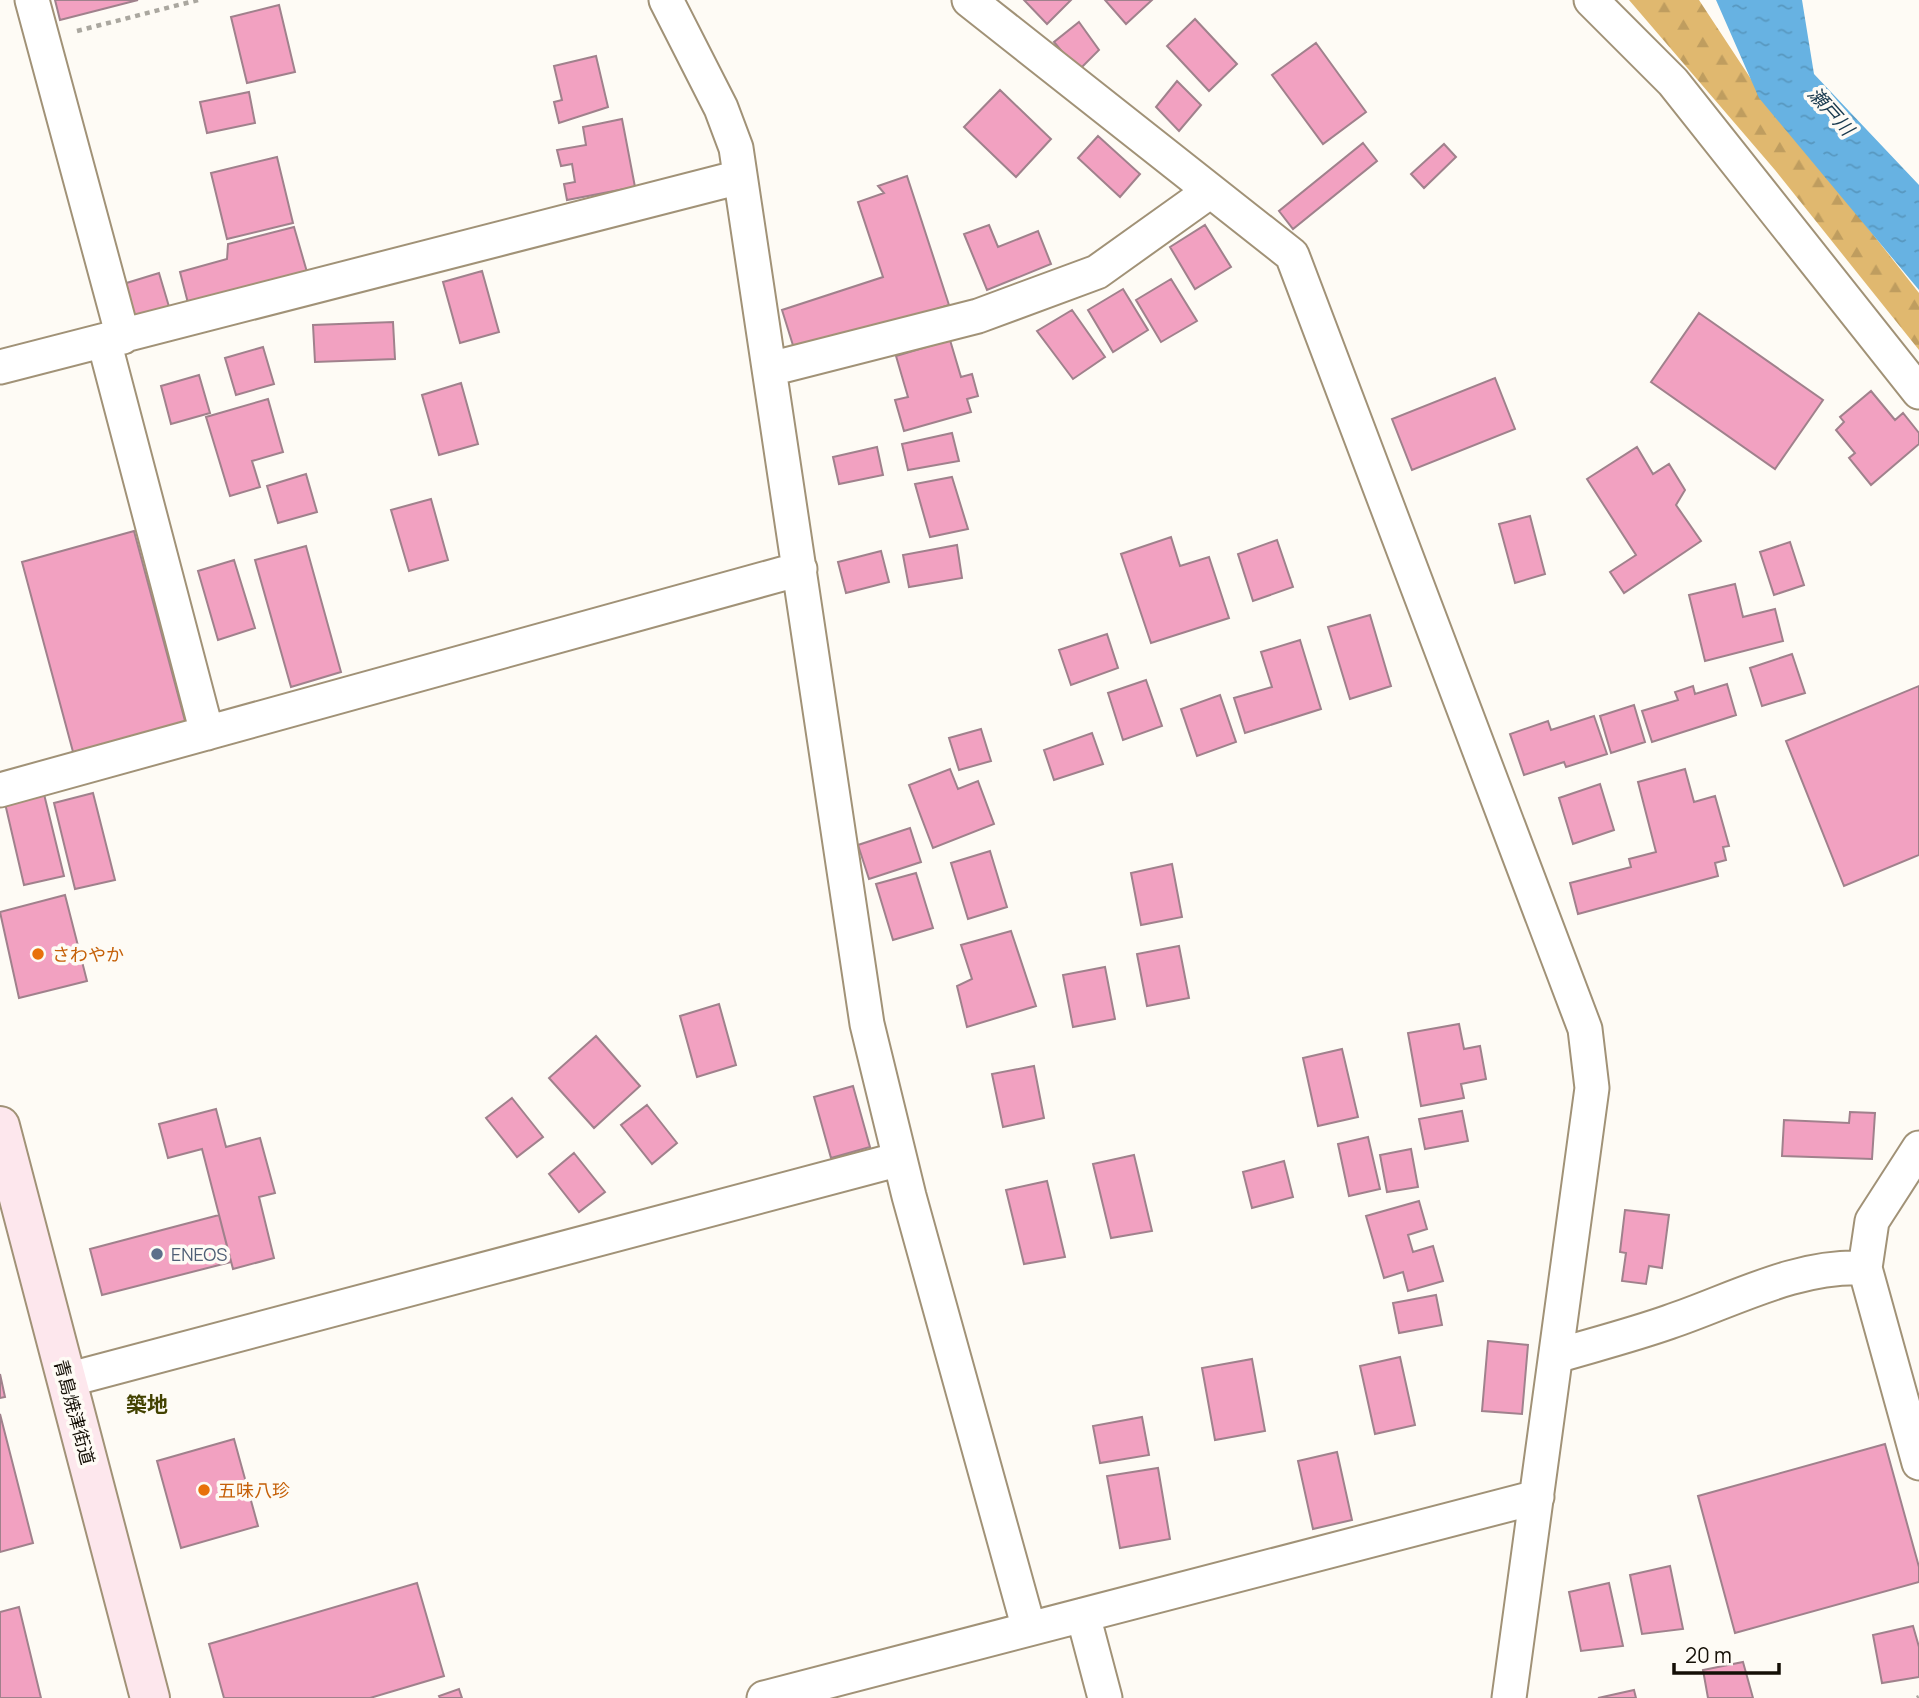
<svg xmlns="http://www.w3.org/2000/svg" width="1919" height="1698" font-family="Manrope,'Noto Sans JP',sans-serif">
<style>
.forest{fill:url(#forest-firs)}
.water{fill:url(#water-ripples)}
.building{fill:#f2a1c1;stroke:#a0818c;stroke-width:2}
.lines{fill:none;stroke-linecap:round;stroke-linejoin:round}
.minor-casing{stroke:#a19277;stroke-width:37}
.secondary-casing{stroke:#a19277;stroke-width:42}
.path{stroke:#aaa79f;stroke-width:4.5;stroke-dasharray:5 5;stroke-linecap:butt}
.minor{stroke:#fff;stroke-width:33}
.secondary{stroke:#fde7ed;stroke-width:38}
.food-dot{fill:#e8710a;stroke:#fefbf5;stroke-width:2.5}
.service-dot{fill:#5c6f8a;stroke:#fefbf5;stroke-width:2.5}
.labels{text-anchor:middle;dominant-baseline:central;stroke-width:7;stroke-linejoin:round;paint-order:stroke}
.food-label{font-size:18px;fill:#c56008;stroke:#fefbf5;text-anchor:start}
.service-label{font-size:18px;fill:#4e5e75;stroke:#fefbf5;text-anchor:start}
.street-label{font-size:18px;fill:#140f06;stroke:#fefbf5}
.water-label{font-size:19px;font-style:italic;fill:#17384d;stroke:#fefbf5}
.quarter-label{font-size:21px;font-weight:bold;fill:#434200;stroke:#fefbf5}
</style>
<defs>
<pattern id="forest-firs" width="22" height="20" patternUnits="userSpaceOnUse" patternTransform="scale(1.75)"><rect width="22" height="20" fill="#e0b86f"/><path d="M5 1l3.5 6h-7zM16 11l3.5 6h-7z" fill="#bf9d5f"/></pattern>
<pattern id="water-ripples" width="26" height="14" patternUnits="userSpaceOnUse" patternTransform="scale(1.75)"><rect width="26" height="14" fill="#67b2e2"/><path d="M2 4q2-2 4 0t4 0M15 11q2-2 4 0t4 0" fill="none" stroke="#5898c0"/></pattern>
</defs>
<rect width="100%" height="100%" fill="#fefbf5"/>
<path class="forest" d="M 1629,0 L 1699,0 L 1751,79 L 1919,293 L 1919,350 L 1775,170 Z"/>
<path class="water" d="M 1716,0 L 1802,0 L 1814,74 L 1919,185 L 1919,290 L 1759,98 Z"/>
<path class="building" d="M 55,0 L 138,0 L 60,20 Z
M 1024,0 L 1071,0 L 1047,24 Z
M 1105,0 L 1152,0 L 1126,24 Z
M 279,5 L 295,72 L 247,83 L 231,17 Z
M 1195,19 L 1237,64 L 1209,91 L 1167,46 Z
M 1079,22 L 1099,50 L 1078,71 L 1054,42 Z
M 1316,43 L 1366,112 L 1323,144 L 1272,75 Z
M 596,56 L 608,107 L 559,123 L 554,102 L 562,100 L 554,66 Z
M 1177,81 L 1201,105 L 1179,131 L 1156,107 Z
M 1000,90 L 1051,139 L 1016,177 L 964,127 Z
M 249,92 L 255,123 L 207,133 L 200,102 Z
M 622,119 L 635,187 L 567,200 L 564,184 L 575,182 L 572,164 L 561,166 L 557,150 L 586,145 L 583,127 Z
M 1098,136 L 1140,174 L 1120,197 L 1078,158 Z
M 1363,143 L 1377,161 L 1293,229 L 1279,211 Z
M 1444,144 L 1456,157 L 1424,188 L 1411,174 Z
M 277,157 L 293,223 L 227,239 L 211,173 Z
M 907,176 L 949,305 L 796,355 L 782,310 L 883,277 L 858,202 L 884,193 L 878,186 Z
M 989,225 L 998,247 L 1038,231 L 1051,264 L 987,290 L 964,234 Z
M 1205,225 L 1231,267 L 1195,289 L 1170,247 Z
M 294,227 L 307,272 L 188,303 L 180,272 L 227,259 L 228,244 Z
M 482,271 L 499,332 L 460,343 L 443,282 Z
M 159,273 L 170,310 L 131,322 L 120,285 Z
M 1171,279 L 1197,321 L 1161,342 L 1136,300 Z
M 1123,289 L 1148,330 L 1113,352 L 1088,310 Z
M 1072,310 L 1105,357 L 1073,379 L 1037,331 Z
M 1699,313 L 1823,400 L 1775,469 L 1651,382 Z
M 393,322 L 395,359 L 315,362 L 313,325 Z
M 950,340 L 961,377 L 972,374 L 978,396 L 967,399 L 971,412 L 904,431 L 895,400 L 908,397 L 896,356 Z
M 263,347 L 274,384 L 236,395 L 225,358 Z
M 199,375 L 210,413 L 171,424 L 161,386 Z
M 1495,378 L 1515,429 L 1412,470 L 1392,419 Z
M 461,383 L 478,444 L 439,455 L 422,395 Z
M 1871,391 L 1895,420 L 1903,413 L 1919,433 L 1919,444 L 1871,485 L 1849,458 L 1855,453 L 1836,430 L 1844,422 L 1840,417 Z
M 268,399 L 283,452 L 252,461 L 260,487 L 230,496 L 206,417 Z
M 952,433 L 959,461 L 908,470 L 902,444 Z
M 877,447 L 883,475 L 839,484 L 833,457 Z
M 1637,447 L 1653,474 L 1669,464 L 1685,490 L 1676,505 L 1701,541 L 1624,593 L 1610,572 L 1636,555 L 1587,479 Z
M 306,474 L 317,512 L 278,523 L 267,486 Z
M 952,477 L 968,529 L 930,537 L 915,484 Z
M 431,499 L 448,560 L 409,571 L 391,510 Z
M 1530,516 L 1545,574 L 1515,583 L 1499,524 Z
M 134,531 L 188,732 L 76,763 L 22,562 Z
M 1171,537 L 1180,566 L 1209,557 L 1229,618 L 1151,643 L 1121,554 Z
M 1277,540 L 1293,587 L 1253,601 L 1238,554 Z
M 1790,542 L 1804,585 L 1774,595 L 1760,552 Z
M 957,545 L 962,578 L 909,587 L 903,555 Z
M 306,546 L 341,672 L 291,687 L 255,560 Z
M 881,551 L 889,582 L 846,593 L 838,562 Z
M 234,560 L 255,628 L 218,640 L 198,571 Z
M 1735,584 L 1743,617 L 1775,609 L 1783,641 L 1705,661 L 1689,595 Z
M 1370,615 L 1391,686 L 1350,699 L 1328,627 Z
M 1107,634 L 1118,668 L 1071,685 L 1059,650 Z
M 1300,640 L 1321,709 L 1245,733 L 1234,698 L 1272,687 L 1261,652 Z
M 1792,654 L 1805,693 L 1762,706 L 1750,668 Z
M 1146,680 L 1162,726 L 1123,740 L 1108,693 Z
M 1727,684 L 1736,715 L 1652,742 L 1642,711 L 1678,700 L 1675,692 L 1693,686 L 1695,694 Z
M 1919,686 L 1919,855 L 1844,886 L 1786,741 Z
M 1220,695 L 1236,742 L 1197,756 L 1181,709 Z
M 1634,705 L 1645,742 L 1611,753 L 1600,716 Z
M 1594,716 L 1607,754 L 1566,767 L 1564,762 L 1524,775 L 1510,734 L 1548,721 L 1551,730 Z
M 981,729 L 991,761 L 959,770 L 949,738 Z
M 1092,733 L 1103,764 L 1054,780 L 1044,750 Z
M 950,769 L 958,789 L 978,781 L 994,824 L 933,848 L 909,785 Z
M 1685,769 L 1694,802 L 1715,796 L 1729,846 L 1723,847 L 1726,860 L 1715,863 L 1718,876 L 1578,914 L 1570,883 L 1631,867 L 1629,859 L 1656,852 L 1638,782 Z
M 1600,784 L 1614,830 L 1573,844 L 1559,798 Z
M 43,790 L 64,876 L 24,885 L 4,799 Z
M 93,793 L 115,880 L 75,889 L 54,803 Z
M 910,828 L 921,862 L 869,879 L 858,845 Z
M 990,851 L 1007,907 L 968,919 L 951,863 Z
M 1172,864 L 1182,917 L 1141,925 L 1131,873 Z
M 916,873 L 933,928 L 893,940 L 876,884 Z
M 65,895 L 87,981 L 19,998 L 0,912 Z
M 1011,931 L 1036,1006 L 967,1027 L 957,986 L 972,979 L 961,945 Z
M 1179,946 L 1189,998 L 1147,1006 L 1137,954 Z
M 1105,967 L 1115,1019 L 1073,1027 L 1063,975 Z
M 719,1004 L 736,1065 L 697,1077 L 680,1016 Z
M 1459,1024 L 1464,1049 L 1480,1046 L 1486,1079 L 1461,1084 L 1464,1098 L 1421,1106 L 1408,1033 Z
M 596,1036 L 640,1086 L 594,1128 L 549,1078 Z
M 1342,1049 L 1358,1117 L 1318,1126 L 1303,1058 Z
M 1034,1066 L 1044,1118 L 1003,1127 L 992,1074 Z
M 853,1086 L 870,1147 L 831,1158 L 814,1097 Z
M 512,1098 L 543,1137 L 517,1157 L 486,1118 Z
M 647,1105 L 677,1143 L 652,1164 L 621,1125 Z
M 216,1109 L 226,1147 L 260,1138 L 275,1193 L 259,1197 L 274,1258 L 233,1269 L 202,1149 L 168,1158 L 159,1124 Z
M 1462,1111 L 1468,1141 L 1425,1149 L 1419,1119 Z
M 1850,1112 L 1875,1113 L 1872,1159 L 1782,1156 L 1784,1120 L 1849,1123 Z
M 1368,1137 L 1380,1189 L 1349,1196 L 1338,1144 Z
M 1411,1149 L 1418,1187 L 1387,1192 L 1380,1155 Z
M 574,1153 L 605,1192 L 579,1212 L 549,1174 Z
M 1134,1155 L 1152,1231 L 1111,1238 L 1093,1164 Z
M 1284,1161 L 1293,1197 L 1252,1208 L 1243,1172 Z
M 1047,1181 L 1065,1257 L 1024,1264 L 1006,1190 Z
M 1419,1201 L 1427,1229 L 1408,1235 L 1413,1252 L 1433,1246 L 1443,1281 L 1408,1291 L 1403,1272 L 1384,1278 L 1366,1216 Z
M 1625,1210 L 1669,1215 L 1662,1268 L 1649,1266 L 1646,1284 L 1622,1281 L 1626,1253 L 1620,1252 Z
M 219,1215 L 231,1262 L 102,1295 L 90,1249 Z
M 1436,1295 L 1442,1325 L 1399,1333 L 1393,1303 Z
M 1488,1341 L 1528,1345 L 1522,1414 L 1482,1411 Z
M 1400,1357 L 1415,1425 L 1375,1434 L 1360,1366 Z
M 1252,1359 L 1265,1431 L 1215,1440 L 1202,1368 Z
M 0,1374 L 5,1397 L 0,1398 Z
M 0,1414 L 33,1543 L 0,1552 Z
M 1142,1417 L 1149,1455 L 1100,1463 L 1093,1426 Z
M 234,1439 L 258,1526 L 181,1548 L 157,1461 Z
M 1885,1444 L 1919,1567 L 1919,1582 L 1735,1633 L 1698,1496 Z
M 1337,1452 L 1352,1520 L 1313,1529 L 1298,1461 Z
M 1158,1468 L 1170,1539 L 1120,1548 L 1107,1476 Z
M 1670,1566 L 1683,1629 L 1642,1634 L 1630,1575 Z
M 417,1583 L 444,1676 L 370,1698 L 224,1698 L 209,1644 Z
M 1609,1583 L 1623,1646 L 1581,1651 L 1569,1592 Z
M 19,1607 L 41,1698 L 0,1698 L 0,1612 Z
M 1913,1626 L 1919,1647 L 1919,1677 L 1882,1683 L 1873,1635 Z
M 1743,1662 L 1753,1698 L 1708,1698 L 1703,1670 Z
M 459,1689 L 462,1698 L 440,1698 L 439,1696 Z
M 1634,1690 L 1636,1698 L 1598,1698 Z"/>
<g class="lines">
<g class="minor-casing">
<path id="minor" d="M 32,0 L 123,337
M 666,0 L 721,108 L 736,148 L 867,1024 L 909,1196 L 1029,1629
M 969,0 L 1292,255 L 1585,1029 L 1592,1088 L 1509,1698
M 1591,0 L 1673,82 L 1919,392
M 104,341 L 207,733
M 0,367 L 740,177
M 770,369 L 978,316 L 1097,272 L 1209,192
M 0,790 L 800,569
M 1919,1148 L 1872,1221 L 1865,1268 L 1919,1463
M 1556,1356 C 1593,1345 1632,1335 1669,1322 C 1734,1300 1795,1265 1865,1268
M 67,1380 L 900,1159
M 1083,1615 L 1105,1698
M 764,1698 L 1537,1497"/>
</g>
<g class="secondary-casing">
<path id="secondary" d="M 0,1126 L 150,1698"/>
</g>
<path class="path" d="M 77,31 L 198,0
M 1917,1698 L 1919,1697"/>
<use href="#minor" class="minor"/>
<use href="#secondary" class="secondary"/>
</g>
<g class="food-dot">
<circle cx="38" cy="954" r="7"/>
<circle cx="204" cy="1490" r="7"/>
</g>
<circle class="service-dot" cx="157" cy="1254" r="7"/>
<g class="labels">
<g class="food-label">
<text x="52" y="954">さわやか</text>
<text x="218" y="1490">五味八珍</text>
</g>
<g class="service-label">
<text x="171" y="1254">ENEOS</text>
</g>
<g class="street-label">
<text transform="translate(75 1412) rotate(75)">青島焼津街道</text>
</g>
<g class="water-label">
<text transform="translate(1831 111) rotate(48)">瀬戸川</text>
</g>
<g class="quarter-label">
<text x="147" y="1404">築地</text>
</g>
</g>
<path d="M1674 1663v10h105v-10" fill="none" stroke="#140f06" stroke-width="3.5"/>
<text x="1685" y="1663" font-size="21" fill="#140f06" stroke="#fefbf5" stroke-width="5" paint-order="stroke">20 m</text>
</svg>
